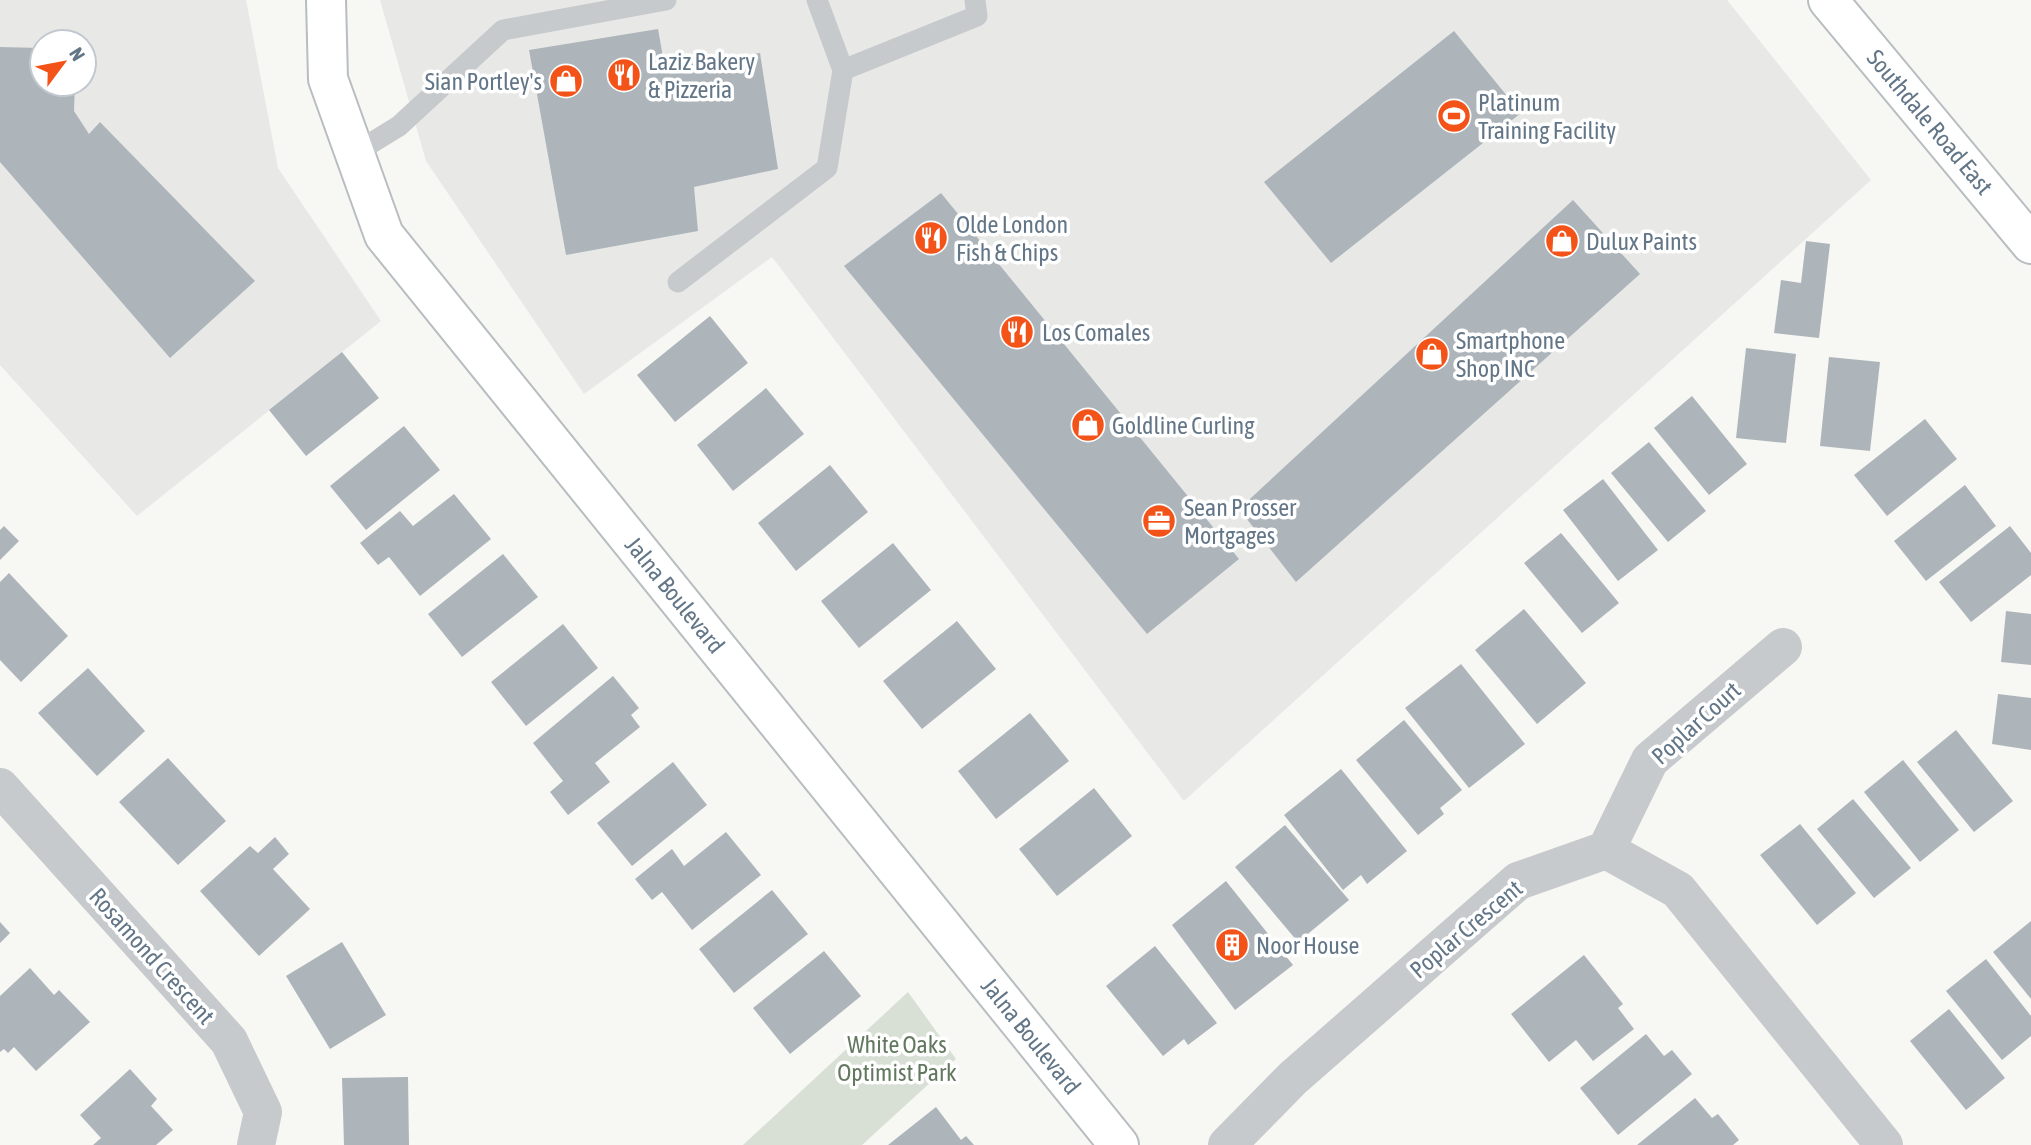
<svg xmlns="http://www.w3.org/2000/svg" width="2031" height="1145" font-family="'Asap Condensed',sans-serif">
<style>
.built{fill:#e8e9e7;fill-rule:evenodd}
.green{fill:#d8dfd4}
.building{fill:#adb5bb}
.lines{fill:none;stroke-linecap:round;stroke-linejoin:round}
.secondary-casing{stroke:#b8bdc2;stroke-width:42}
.lane{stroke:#c6cacd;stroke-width:21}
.street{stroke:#c6cacd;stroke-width:38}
.secondary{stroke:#fff;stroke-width:38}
.labels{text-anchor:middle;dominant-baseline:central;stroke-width:7;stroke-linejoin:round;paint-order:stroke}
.poi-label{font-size:24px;fill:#637687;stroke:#fff;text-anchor:start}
.street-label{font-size:24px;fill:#637687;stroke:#fff}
.park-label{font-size:24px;fill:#63795f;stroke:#fff}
</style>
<rect width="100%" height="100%" fill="#f7f7f3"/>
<path class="built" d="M 0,0 L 246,0 L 278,168 L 381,321 L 137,516 L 0,365 ZM 42,42 L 84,42 L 84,84 L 42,84 Z
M 380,0 L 1727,0 L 1871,180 L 1184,801 L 772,257 L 584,394 L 426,161 Z"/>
<path class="green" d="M 908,992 L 956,1059 L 862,1145 L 743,1145 Z"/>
<path class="building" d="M 658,29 L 665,68 L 760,53 L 778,169 L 694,187 L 698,231 L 566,255 L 529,50 Z
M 1454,31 L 1521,113 L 1331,263 L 1264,182 Z
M 0,47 L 42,48 L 42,84 L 75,84 L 74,111 L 89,134 L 100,122 L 255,281 L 170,358 L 0,162 Z
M 941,193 L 1239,559 L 1147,634 L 844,266 Z
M 1573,200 L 1640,274 L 1296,582 L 1239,509 Z
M 1806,241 L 1830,244 L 1819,338 L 1774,333 L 1781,280 L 1801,283 Z
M 710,316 L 748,363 L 675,422 L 637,375 Z
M 1746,348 L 1796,354 L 1786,443 L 1736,438 Z
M 342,352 L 379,398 L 306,456 L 269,410 Z
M 1829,357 L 1880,362 L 1870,451 L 1820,446 Z
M 766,388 L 804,434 L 733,491 L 697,445 Z
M 1692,396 L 1747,464 L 1709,495 L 1654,428 Z
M 1925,419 L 1957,459 L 1887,516 L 1854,475 Z
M 404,426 L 440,470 L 366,530 L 330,486 Z
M 1649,442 L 1706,511 L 1668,542 L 1611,473 Z
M 830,465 L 868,512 L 796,571 L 758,523 Z
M 1603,479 L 1658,550 L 1618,581 L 1563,510 Z
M 1965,485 L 1996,526 L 1926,581 L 1894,541 Z
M 454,494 L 491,539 L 420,596 L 389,557 L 378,565 L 360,543 L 400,511 L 413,526 Z
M 4,526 L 19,541 L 0,560 L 0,530 Z
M 2010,526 L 2031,553 L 2031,575 L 1971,622 L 1939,582 Z
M 1561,533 L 1619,603 L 1582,633 L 1524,563 Z
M 893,543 L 931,590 L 859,648 L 821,601 Z
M 503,554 L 538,597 L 462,657 L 428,614 Z
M 9,573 L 68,636 L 21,682 L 0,660 L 0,582 Z
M 1524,609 L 1586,683 L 1537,724 L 1475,650 Z
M 2006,611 L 2031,614 L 2031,665 L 2001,662 Z
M 957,621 L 996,669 L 922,729 L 883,681 Z
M 563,624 L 598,668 L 526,726 L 491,682 Z
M 1461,664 L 1525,744 L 1469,788 L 1405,708 Z
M 88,668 L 145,731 L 97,776 L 38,713 Z
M 613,676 L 639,708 L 631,715 L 640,727 L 595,763 L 610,782 L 568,815 L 550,792 L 563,781 L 533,743 Z
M 1998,694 L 2031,698 L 2031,750 L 1992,744 Z
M 1030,713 L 1069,761 L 996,819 L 958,771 Z
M 1404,720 L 1462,790 L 1440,808 L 1444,814 L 1418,835 L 1356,760 Z
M 1956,730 L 2013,801 L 1974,832 L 1917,762 Z
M 168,758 L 226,821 L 178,865 L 119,802 Z
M 1903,760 L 1959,830 L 1920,862 L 1864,792 Z
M 673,762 L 707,805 L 632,866 L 597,823 Z
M 1341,769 L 1407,851 L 1367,884 L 1361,875 L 1343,890 L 1284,815 Z
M 1094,788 L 1132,836 L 1057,896 L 1019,849 Z
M 1853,799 L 1911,868 L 1874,898 L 1817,829 Z
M 1800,824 L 1856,893 L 1817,925 L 1760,855 Z
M 1285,825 L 1349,900 L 1298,942 L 1235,867 Z
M 726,832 L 761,875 L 692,930 L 662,892 L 652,900 L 635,879 L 672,849 L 684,866 Z
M 275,837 L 289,854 L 273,869 L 310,909 L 259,956 L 200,891 L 250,846 L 258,853 Z
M 1226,881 L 1293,965 L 1235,1010 L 1172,925 Z
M 772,890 L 808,934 L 734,993 L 699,949 Z
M 2031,921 L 2031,999 L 1993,952 Z
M 0,922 L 10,933 L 0,943 Z
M 342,942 L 386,1015 L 330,1049 L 286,976 Z
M 1155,946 L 1217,1023 L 1188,1045 L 1184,1039 L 1163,1056 L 1106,986 Z
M 824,951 L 861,996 L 790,1054 L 753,1008 Z
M 1584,955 L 1623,1004 L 1618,1008 L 1634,1029 L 1593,1061 L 1576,1040 L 1549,1062 L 1511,1014 Z
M 1986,959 L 2031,1016 L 2031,1036 L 2002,1060 L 1946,991 Z
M 30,968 L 54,995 L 59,990 L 90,1022 L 36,1071 L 14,1047 L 8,1053 L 4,1049 L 0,1052 L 0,996 Z
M 1949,1009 L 2005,1078 L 1966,1110 L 1910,1041 Z
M 1646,1034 L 1664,1056 L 1672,1050 L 1692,1074 L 1618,1135 L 1580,1088 Z
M 130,1069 L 157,1099 L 151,1106 L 173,1130 L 156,1145 L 93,1145 L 101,1138 L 80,1115 Z
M 408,1077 L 409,1145 L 344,1145 L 342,1078 Z
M 1695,1098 L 1712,1118 L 1718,1114 L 1739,1140 L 1733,1145 L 1637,1145 Z
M 936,1107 L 961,1140 L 966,1136 L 974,1145 L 888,1145 Z"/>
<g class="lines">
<g class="secondary-casing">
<path id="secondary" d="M 326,0 L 328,79 L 384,235 L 1119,1145
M 1828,0 L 2031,244"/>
</g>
<path class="lane" d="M 817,0 L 843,70 L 977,16 L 975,0
M 355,153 L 399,126 L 503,30 L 666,0
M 678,282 L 827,168 L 843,70"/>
<path class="street" d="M 0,787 L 229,1041 L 263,1112 L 256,1145
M 1606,850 L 1650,760 L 1783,647
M 1227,1145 L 1293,1078 L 1518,881 L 1606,850 L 1678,890 L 1884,1145"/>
<use href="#secondary" class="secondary"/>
</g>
<defs>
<g id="restaurant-disc" transform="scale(1.75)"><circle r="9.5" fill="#f35318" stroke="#fff"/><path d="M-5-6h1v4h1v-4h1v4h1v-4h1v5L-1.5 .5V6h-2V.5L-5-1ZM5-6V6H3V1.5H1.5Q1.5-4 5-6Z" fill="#fff"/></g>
<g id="shop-disc" transform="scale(1.75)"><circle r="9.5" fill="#f35318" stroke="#fff"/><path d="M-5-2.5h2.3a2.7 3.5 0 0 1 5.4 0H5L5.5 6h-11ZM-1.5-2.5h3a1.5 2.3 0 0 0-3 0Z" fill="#fff"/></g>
<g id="stadium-disc" transform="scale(1.75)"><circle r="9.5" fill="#f35318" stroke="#fff"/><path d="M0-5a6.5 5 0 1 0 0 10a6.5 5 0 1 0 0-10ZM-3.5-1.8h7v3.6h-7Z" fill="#fff"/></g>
<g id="office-disc" transform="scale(1.75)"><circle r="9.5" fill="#f35318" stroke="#fff"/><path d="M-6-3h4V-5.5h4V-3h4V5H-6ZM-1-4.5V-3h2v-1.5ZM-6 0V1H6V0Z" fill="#fff"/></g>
<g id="building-disc" transform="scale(1.75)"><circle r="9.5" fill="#f35318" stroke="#fff"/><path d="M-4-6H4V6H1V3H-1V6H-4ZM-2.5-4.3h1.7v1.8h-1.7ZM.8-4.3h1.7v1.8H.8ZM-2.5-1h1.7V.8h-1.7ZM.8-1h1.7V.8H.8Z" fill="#fff"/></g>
</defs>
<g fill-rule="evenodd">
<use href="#restaurant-disc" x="624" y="75"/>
<use href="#shop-disc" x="566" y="81"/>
<use href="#stadium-disc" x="1454" y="116"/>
<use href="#restaurant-disc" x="931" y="238"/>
<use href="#shop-disc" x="1562" y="241"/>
<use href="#restaurant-disc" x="1017" y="332"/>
<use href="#shop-disc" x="1432" y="354"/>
<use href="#shop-disc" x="1088" y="425"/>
<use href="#office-disc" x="1159" y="521"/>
<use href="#building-disc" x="1232" y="945"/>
</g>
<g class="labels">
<g class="poi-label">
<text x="648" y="61">Laziz Bakery<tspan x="648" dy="28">&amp; Pizzeria</tspan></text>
<text x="542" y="81" text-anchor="end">Sian Portley's</text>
<text x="1478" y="102">Platinum<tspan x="1478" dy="28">Training Facility</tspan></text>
<text x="956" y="224">Olde London<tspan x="956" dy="28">Fish &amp; Chips</tspan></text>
<text x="1586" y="241">Dulux Paints</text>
<text x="1042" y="332">Los Comales</text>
<text x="1456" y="340">Smartphone<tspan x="1456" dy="28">Shop INC</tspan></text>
<text x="1112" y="425">Goldline Curling</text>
<text x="1184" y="507">Sean Prosser<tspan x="1184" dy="28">Mortgages</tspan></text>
<text x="1256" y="945">Noor House</text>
</g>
<g class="street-label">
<text transform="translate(1930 122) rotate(50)">Southdale Road East</text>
<text transform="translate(675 595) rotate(51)">Jalna Boulevard</text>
<text transform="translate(1696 723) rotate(-42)">Poplar Court</text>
<text transform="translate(1466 929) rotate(-40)">Poplar Crescent</text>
<text transform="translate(152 956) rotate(48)">Rosamond Crescent</text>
<text transform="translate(1031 1036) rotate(51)">Jalna Boulevard</text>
</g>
<g class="park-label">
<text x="897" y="1044">White Oaks<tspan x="897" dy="28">Optimist Park</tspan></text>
</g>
</g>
<g transform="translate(63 63) rotate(58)"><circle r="33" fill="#ffffff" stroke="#c1c8cf" stroke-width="2"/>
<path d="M0-5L12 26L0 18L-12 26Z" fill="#f35318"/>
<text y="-10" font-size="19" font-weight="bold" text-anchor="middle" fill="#637687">N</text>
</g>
</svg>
